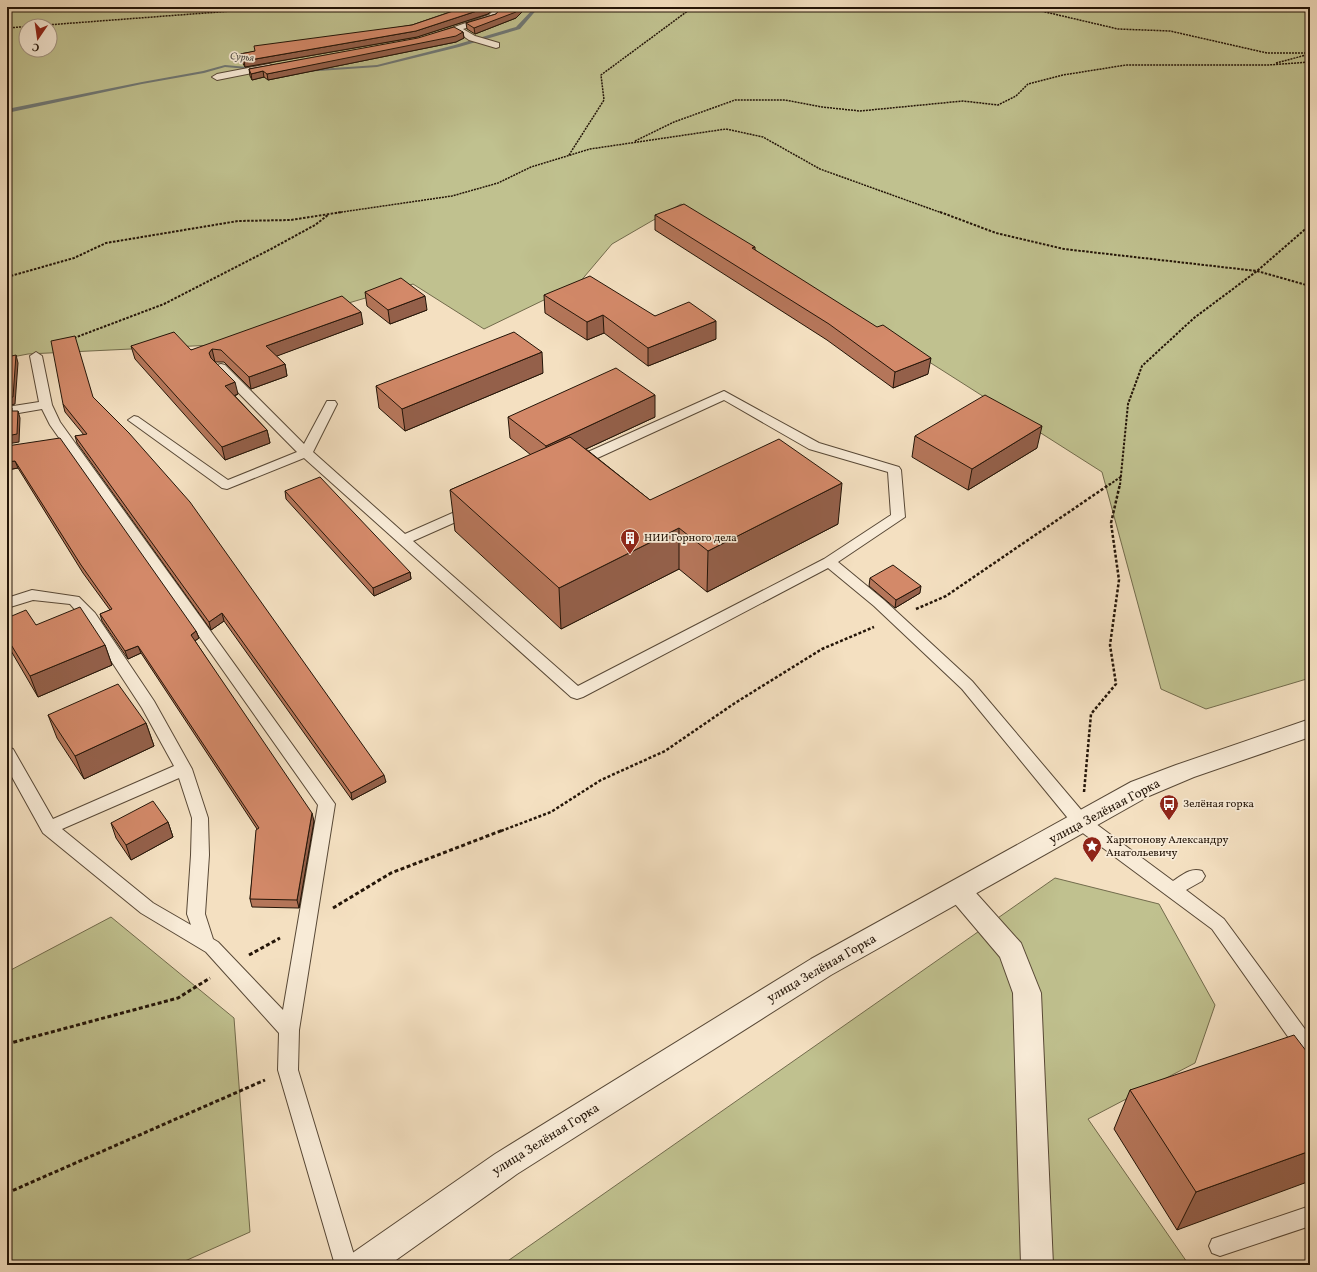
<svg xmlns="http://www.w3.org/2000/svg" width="1317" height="1272" font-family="Vollkorn,serif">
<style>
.green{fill:#c0c18f;stroke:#726b4c;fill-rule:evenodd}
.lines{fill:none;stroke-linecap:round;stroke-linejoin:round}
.stream{fill:#707875;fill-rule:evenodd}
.service-casing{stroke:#584836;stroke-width:2}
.minor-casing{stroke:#584836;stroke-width:2}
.tertiary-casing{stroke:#584836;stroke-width:2}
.path-far3{stroke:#241508;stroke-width:1.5;stroke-dasharray:2 1;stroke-linecap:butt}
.path-far2{stroke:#241508;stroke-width:2;stroke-dasharray:2.5 1.5;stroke-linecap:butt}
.path-far1{stroke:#241508;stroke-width:2.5;stroke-dasharray:3 2;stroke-linecap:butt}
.path{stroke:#241508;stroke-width:3;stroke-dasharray:4 2.5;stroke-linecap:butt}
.service{fill:#f8ebd7;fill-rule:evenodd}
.minor{fill:#f8ebd7;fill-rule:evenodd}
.tertiary{fill:#f8ebd7;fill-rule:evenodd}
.wall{fill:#b5765a;stroke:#241508}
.shaded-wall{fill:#94604a;stroke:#241508}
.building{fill:#d38969;stroke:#241508}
.labels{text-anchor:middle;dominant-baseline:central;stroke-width:3.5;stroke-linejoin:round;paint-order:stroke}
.far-water-label{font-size:10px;font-style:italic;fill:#504f48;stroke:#f8ebd7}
.poi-label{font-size:11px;fill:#241508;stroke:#f8ebd7;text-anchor:start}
.near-street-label{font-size:13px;fill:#241508;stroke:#f8ebd7}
</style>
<rect width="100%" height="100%" fill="#f4e0c1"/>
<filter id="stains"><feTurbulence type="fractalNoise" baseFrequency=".005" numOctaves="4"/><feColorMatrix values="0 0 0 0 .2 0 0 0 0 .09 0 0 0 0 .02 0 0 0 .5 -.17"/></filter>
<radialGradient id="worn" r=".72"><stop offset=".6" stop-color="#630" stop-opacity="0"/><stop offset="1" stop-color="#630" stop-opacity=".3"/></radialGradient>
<path class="green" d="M 7,7 L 1310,8 L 1310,678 L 1206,709 L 1161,689 L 1102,472 L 681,204 L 612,244 L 579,283 L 484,329 L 413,284 L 318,312 L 234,344 L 28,354 L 7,358 ZM 26,26 L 50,26 L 50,50 L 26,50 Z
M 1055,878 L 1159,904 L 1215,1005 L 1195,1063 L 1088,1119 L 1189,1265 L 502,1265 Z
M 111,917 L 234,1018 L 250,1232 L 176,1265 L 7,1265 L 7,972 Z"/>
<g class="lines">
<path class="stream" d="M 535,7 L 539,7 L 520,29 L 459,47 L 377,67 L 304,72 L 302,71 L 304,70 L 377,65 L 455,45 L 516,27 Z
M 225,65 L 259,68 L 261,69 L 259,70 L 225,67 L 204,73 L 142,84 L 7,113 L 7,109 L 142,82 L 203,71 Z"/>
<g class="service-casing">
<path id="service" d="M 497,7 L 506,7 L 495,19 L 463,29 L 475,36 L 499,43 L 499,47 L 496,48 L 469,40 L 456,31 L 438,37 L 434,34 L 489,15 Z
M 269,64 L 272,65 L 272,69 L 217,80 L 212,77 L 217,74 Z
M 36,352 L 42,356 L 52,405 L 60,422 L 335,804 L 299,1030 L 298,1070 L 357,1265 L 335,1265 L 278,1070 L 279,1033 L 206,952 L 141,913 L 43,833 L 7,768 L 7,747 L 13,749 L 53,819 L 174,766 L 142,708 L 85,621 L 70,604 L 33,600 L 7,608 L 7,598 L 32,590 L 79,597 L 95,613 L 154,701 L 192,769 L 208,818 L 209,855 L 205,914 L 213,939 L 218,942 L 283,1010 L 318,805 L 50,425 L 42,409 L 7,415 L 7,407 L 39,402 L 30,356 ZM 179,778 L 192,818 L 191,855 L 187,914 L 191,925 L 153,903 L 62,829 Z
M 221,364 L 225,365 L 304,444 L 327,401 L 335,401 L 337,404 L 313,452 L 405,534 L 466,507 L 476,507 L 478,510 L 476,513 L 413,541 L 578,686 L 824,559 L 891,515 L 888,472 L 809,449 L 724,400 L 580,466 L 570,466 L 568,463 L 570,460 L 724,391 L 819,443 L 899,467 L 901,470 L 905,517 L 838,562 L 884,600 L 972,681 L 1088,818 L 1173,881 C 1182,875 1191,867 1202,871 L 1205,876 L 1202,881 L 1186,890 L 1224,919 L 1310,1036 L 1310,1061 L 1303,1058 L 1212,929 L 1076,828 L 962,689 L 874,606 L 828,568 L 583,697 L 577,699 L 571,697 L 304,458 L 227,489 L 222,488 L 128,420 L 134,416 L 138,417 L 228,480 L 297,452 L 217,371 L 215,368 L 217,365 Z
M 1310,1206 L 1310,1226 L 1220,1256 L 1212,1253 L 1209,1246 L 1212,1239 Z"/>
</g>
<g class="minor-casing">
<path id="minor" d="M 959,881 L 968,884 L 1021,943 L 1041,993 L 1053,1265 L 1021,1265 L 1013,993 L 1000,957 L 950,898 L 946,891 L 950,884 Z"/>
</g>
<g class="tertiary-casing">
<path id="tertiary" d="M 1310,719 L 1310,737 L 1194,777 L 1149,796 L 831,975 L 517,1174 L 389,1265 L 346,1265 L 351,1254 L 495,1154 L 811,959 L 1131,782 L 1176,765 Z"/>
</g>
<path class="path-far3" d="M 1024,7 L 1118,29 L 1170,31 L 1267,53 L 1310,53
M 7,28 L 285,7
M 1276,63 L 1310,54
M 635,141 L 674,122 L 735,100 L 785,100 L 822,107 L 860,111 L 963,101 L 998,105 L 1016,96 L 1028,84 L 1063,75 L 1126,65 L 1268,65 L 1310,62
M 569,155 L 604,100 L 601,75 L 693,7
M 335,213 L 452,196 L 498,183 L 531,167 L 590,149 L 726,129 L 763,137 L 820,169 L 942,213"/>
<path class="path-far2" d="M 940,212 L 996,233 L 1064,249 L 1257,271 L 1310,286
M 7,277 L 74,258 L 106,243 L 238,221 L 291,220 L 342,212
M 74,338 L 164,304 L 271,249 L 315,225 L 328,215
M 1109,485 L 1122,476
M 1120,485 L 1128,404 L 1142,366 L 1194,318 L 1257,271 L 1310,225"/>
<path class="path-far1" d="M 916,609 L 946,596 L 1110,484
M 1084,792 L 1091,714 L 1116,684 L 1110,645 L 1119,580 L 1111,523 L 1120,484
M 501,831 L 551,812 L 601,780 L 665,751 L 735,703 L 822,649 L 874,627"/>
<path class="path" d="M 333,908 L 391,873 L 503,830
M 249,955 L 280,938
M 7,1044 L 178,998 L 210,978
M 7,1193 L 265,1080"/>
<use href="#service" class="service"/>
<use href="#minor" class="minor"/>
<use href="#tertiary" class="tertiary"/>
</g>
<path class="wall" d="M 465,7 L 495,7 L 488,14 L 417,37 L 245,67 L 241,60 L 240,54 L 412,25 Z
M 502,7 L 527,7 L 516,18 L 475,34 L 467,29 L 466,23 L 496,14 Z
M 463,32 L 464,38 L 456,42 L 268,80 L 264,77 L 252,80 L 250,76 L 249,69 Z
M 655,215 L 755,247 L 755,250 L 928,374 L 893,388 L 827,340 L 655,230 Z
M 365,292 L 427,310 L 390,324 L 367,306 Z
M 544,295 L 655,316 L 716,339 L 648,366 L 604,333 L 587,340 L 545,313 Z
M 363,324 L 276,356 L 285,364 L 287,376 L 251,389 L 224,362 L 215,362 L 238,394 L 235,396 L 267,430 L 270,443 L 225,460 L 135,359 L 131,346 L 191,350 Z
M 543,373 L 405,431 L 379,408 L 376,386 Z
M 93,397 L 386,782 L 352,800 L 224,621 L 211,630 L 77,443 L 75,436 L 84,435 L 65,412 L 63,404 Z
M 508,417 L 655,417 L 586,449 L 650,500 L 838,524 L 707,592 L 679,569 L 561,629 L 455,531 L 450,490 L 531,455 L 510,438 Z
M 915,436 L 1037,448 L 968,490 L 912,457 Z
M 7,446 L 196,631 L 199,638 L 195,641 L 314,821 L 299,908 L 252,907 L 250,899 L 257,829 L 141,653 L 128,659 L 102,621 L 100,614 L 110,610 L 83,573 L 18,468 L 7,470 Z
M 285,491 L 410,572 L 411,579 L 374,596 L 286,499 Z
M 870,578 L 920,593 L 895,608 L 869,586 Z
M 7,618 L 36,625 L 105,645 L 112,665 L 38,697 L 7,644 Z
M 48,715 L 146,723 L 154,746 L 84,779 L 57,738 Z
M 168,822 L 173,837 L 131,860 L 116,838 L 111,823 Z
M 1310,1056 L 1177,1230 L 1114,1129 L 1130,1090 Z"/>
<path class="shaded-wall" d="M 489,7 L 495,7 L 488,14 L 417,37 L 245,67 L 244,61 L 416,31 Z
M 520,7 L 527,7 L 516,18 L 475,34 L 474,28 Z
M 463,32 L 464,38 L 456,42 L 268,80 L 267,74 Z
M 263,71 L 264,77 L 252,80 L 251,74 Z
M 425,296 L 427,310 L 390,324 L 388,310 Z
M 361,312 L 363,324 L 269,359 L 266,346 Z
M 603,315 L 604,333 L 587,340 L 587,322 Z
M 716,321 L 716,339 L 648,366 L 648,348 Z
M 212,349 L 215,362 L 212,365 L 209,353 Z
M 542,352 L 543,373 L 405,431 L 402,409 Z
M 16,355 L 18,363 L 15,404 L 7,406 L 7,398 Z
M 931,358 L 928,374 L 893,388 L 895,372 Z
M 285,364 L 287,376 L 251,389 L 249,377 Z
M 235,382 L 238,394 L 228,398 L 225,386 Z
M 655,395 L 655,417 L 547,467 L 546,446 Z
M 18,411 L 20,418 L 19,442 L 7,444 L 7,436 Z
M 1042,426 L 1037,448 L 968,490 L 972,469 Z
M 267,430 L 270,443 L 225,460 L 222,447 Z
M 15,461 L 18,468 L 7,470 L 7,462 Z
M 842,483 L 838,524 L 707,592 L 708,551 Z
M 679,528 L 679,569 L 561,629 L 559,588 Z
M 410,572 L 411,579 L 374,596 L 373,588 Z
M 921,586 L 920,593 L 895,608 L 896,600 Z
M 222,613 L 224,621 L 211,630 L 209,622 Z
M 196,631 L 199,638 L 193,642 L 191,635 Z
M 105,645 L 112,665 L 38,697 L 30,676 Z
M 138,646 L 141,653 L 128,659 L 125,651 Z
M 146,723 L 154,746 L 84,779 L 75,756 Z
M 384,775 L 386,782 L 352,800 L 351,793 Z
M 312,813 L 314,821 L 299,908 L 297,900 Z
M 168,822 L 173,837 L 131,860 L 126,845 Z
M 1310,1151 L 1310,1181 L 1177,1230 L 1196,1192 Z"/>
<path class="building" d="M 465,7 L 489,7 L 416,31 L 244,61 L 240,54 L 255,51 L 254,46 L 412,25 Z
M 502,7 L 520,7 L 516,12 L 474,28 L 466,23 L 496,14 Z
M 454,27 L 463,32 L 456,36 L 267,74 L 263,71 L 251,74 L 249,69 L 418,38 Z
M 684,204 L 755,247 L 752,248 L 877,327 L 883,325 L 931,358 L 895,372 L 829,324 L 655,215 Z
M 590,276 L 655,316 L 689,302 L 716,321 L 648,348 L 603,315 L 587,322 L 544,295 Z
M 401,278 L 425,296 L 388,310 L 365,292 Z
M 342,296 L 361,312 L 266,346 L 285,364 L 249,377 L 221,350 L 212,349 L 209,353 L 211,358 L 235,382 L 225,386 L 267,430 L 222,447 L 131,346 L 174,332 L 191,350 Z
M 514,332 L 542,352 L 402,409 L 376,386 Z
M 75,336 L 93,397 L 129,433 L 190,502 L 384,775 L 351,793 L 222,613 L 209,622 L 75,436 L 87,434 L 63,404 L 51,341 Z
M 16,355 L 13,397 L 7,398 L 7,357 Z
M 616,368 L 655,395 L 546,446 L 508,417 Z
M 985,395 L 1042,426 L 972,469 L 915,436 Z
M 12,408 L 12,411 L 18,411 L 17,434 L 7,436 L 7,409 Z
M 570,437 L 650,500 L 779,439 L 842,483 L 708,551 L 679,528 L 559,588 L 450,490 Z
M 60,438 L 196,631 L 191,635 L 312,813 L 297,900 L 250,899 L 256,830 L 259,828 L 138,646 L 125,651 L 100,614 L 112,609 L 81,565 L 15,461 L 7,462 L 7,446 Z
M 320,477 L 410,572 L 373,588 L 285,491 Z
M 893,565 L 921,586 L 896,600 L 870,578 Z
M 80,607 L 105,645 L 30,676 L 7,638 L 7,618 L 26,610 L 36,625 Z
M 118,684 L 146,723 L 75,756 L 48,715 Z
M 153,801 L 168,822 L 126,845 L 111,823 Z
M 1294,1035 L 1310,1056 L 1310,1151 L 1196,1192 L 1130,1090 Z"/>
<defs>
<g id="building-pin" transform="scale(1)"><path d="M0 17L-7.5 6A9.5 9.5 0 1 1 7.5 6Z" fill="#8f2418" stroke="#f8ebd7"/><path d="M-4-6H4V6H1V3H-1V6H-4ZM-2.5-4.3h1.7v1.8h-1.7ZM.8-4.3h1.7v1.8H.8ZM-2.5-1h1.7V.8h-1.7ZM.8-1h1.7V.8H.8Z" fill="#fff"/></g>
<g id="bus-pin" transform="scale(1)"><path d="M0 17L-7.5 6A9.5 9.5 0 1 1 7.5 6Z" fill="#8f2418" stroke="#f8ebd7"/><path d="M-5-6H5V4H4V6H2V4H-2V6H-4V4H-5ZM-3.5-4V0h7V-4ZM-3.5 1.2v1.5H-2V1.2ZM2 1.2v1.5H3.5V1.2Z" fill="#fff"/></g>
<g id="sight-pin" transform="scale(1)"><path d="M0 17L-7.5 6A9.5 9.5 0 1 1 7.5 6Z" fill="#8f2418" stroke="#f8ebd7"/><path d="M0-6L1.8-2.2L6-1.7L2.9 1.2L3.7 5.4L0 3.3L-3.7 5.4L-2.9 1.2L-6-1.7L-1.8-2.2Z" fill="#fff"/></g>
</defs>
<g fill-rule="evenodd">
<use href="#building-pin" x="630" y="538"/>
<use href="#bus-pin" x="1169" y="804"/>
<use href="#sight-pin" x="1092" y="846"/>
</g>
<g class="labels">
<g class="far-water-label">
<text transform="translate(242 57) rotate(5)">Сурья</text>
</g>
<g class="poi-label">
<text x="644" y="538">НИИ Горного дела</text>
<text x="1183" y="804">Зелёная горка</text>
<text x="1106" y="840">Харитонову Александру<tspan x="1106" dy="13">Анатольевичу</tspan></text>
</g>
<g class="near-street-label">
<text transform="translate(1105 812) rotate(-28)">улица Зелёная Горка</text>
<text transform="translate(822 969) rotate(-30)">улица Зелёная Горка</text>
<text transform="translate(546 1140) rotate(-32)">улица Зелёная Горка</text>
</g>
</g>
<rect width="1317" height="1272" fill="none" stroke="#f4e0c1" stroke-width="24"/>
<rect x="8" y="8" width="1301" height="1256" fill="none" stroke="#241508" stroke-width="2"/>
<rect x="12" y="12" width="1293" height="1248" fill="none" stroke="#241508"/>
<g transform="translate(38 38) rotate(193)"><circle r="19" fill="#f8ebd7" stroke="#a39584"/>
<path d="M0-3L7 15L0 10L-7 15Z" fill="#8f2418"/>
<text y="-6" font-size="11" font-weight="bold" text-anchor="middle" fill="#241508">С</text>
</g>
<rect width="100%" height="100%" filter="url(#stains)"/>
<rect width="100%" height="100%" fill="url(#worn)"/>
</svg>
